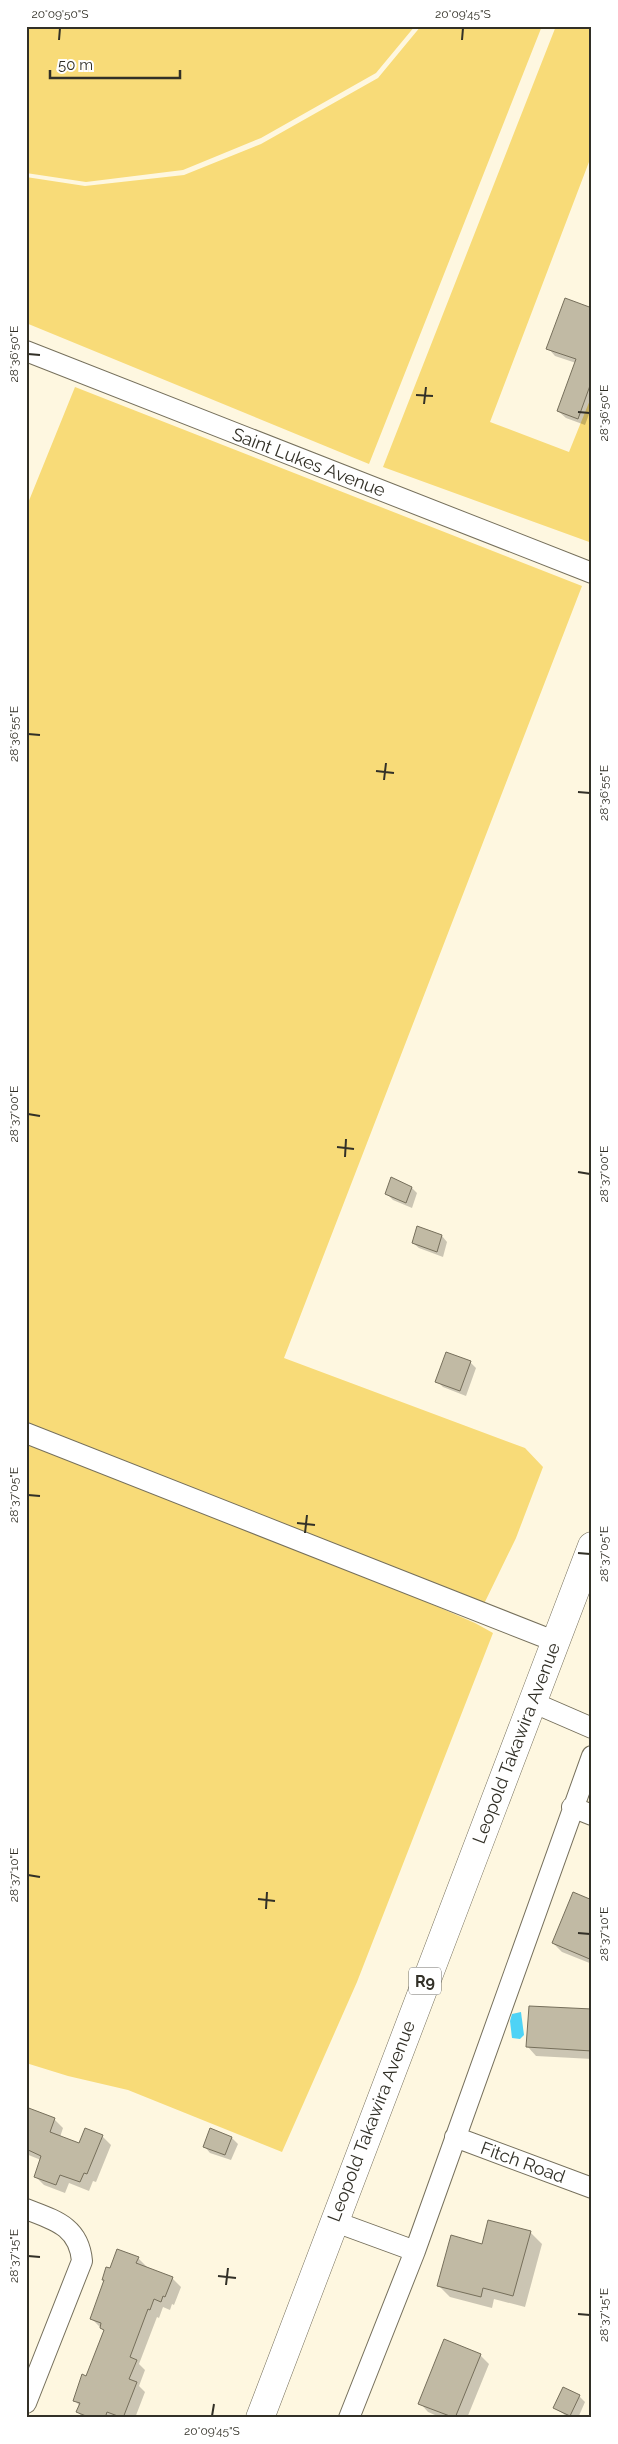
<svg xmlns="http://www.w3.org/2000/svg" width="618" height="2444" font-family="Raleway,sans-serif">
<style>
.green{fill:#f8db78}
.water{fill:#4ed3f6}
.shadow{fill:#0003}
.building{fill:#c1baa4;stroke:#766f5b}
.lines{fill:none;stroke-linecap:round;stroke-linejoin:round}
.minor-casing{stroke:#76705c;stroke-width:22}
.trunk-casing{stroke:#76705c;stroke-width:29}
.minor{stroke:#fff;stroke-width:20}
.trunk{stroke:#fff;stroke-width:28}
.ticks{fill:none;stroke:#323027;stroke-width:2}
.labels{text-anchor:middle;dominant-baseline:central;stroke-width:4;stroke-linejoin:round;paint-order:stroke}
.shield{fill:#fff;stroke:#706e68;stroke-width:1}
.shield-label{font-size:16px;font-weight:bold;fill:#323027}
.street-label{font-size:18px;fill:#323027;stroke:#fff}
.neatline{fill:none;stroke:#323027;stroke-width:2}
.ticks-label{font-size:12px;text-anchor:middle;fill:#323027}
</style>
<rect width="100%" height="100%" fill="#fef7e0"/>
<path class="green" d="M 26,26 L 415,26 L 376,73 L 261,138 L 183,170 L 86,182 L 26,173 Z
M 421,26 L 542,26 L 369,464 L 26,323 L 26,177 L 85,186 L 184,175 L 261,144 L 378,78 Z
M 556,26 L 592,26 L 592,154 L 490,422 L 569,452 L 592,395 L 592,543 L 383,467 Z
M 75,387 L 582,586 L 284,1358 L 525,1448 L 543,1467 L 516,1538 L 482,1608 L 26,1424 L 26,508 Z
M 26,1445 L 90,1464 L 367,1576 L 475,1623 L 493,1633 L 357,1982 L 282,2152 L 128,2090 L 68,2076 L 26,2063 Z"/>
<path class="water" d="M 521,2012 L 524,2035 L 520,2039 L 512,2038 L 510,2021 L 512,2014 Z"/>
<path class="shadow" d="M 592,243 L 592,254 L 589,251 Z
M 592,310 L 592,406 L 585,425 L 566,418 L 558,411 L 576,363 L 555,356 L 548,348 Z
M 412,1188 L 417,1193 L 412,1208 L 393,1200 L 387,1194 Z
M 442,1236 L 447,1242 L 443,1257 L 419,1248 L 413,1243 Z
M 470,1362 L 476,1368 L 466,1396 L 443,1387 L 437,1381 Z
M 592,1901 L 592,1964 L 562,1952 L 553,1943 Z
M 592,2011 L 592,2059 L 536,2056 L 528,2047 Z
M 26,2109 L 54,2119 L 63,2128 L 60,2137 L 80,2145 L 102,2136 L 111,2145 L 96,2182 L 93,2181 L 89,2191 L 69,2183 L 65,2193 L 44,2185 L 35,2176 L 41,2160 L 26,2154 Z
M 232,2138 L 238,2144 L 231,2160 L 210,2153 L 205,2147 Z
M 530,2232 L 542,2244 L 525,2307 L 494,2299 L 492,2308 L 450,2297 L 439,2286 L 483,2245 Z
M 138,2258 L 147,2267 L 146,2269 L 172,2278 L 181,2287 L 174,2305 L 172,2304 L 170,2310 L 163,2307 L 159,2318 L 157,2317 L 139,2364 L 145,2370 L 139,2386 L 145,2392 L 135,2418 L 83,2418 L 78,2412 L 80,2406 L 74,2400 L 86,2377 L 104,2331 L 91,2318 L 111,2270 Z
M 590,2294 L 592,2294 L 592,2321 Z
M 480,2355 L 489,2364 L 467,2418 L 442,2418 L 428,2412 L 420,2403 Z
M 579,2396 L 585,2402 L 578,2418 L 569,2418 L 555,2408 Z"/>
<path class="building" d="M 565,298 L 592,308 L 592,380 L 578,419 L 557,411 L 576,359 L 546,349 Z
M 391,1177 L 412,1187 L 406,1203 L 385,1194 Z
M 417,1226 L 442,1235 L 437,1252 L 412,1243 Z
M 446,1352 L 471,1361 L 460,1391 L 435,1382 Z
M 573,1892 L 592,1900 L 592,1960 L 552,1943 Z
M 529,2006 L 592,2009 L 592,2051 L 526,2047 Z
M 26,2107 L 55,2118 L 50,2132 L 79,2143 L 85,2128 L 103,2135 L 87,2174 L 84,2173 L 80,2182 L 60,2175 L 56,2185 L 34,2177 L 41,2156 L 26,2149 Z
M 210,2128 L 232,2137 L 225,2155 L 203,2147 Z
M 488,2220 L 531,2231 L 513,2296 L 483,2288 L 481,2297 L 437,2286 L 451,2235 L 482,2244 Z
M 117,2249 L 139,2257 L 136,2263 L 173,2277 L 165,2297 L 163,2296 L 161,2302 L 154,2299 L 150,2310 L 148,2309 L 130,2357 L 137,2360 L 129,2379 L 137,2382 L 123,2418 L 107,2412 L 105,2418 L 91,2418 L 76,2412 L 80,2403 L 73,2401 L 82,2374 L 86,2376 L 104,2330 L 100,2328 L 101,2323 L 90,2319 L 104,2280 L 102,2280 L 106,2267 L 110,2268 Z
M 444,2339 L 481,2354 L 455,2418 L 418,2404 Z
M 563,2387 L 580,2395 L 570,2416 L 553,2408 Z"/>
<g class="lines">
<g class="minor-casing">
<path id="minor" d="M 26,351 L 592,573
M 26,1433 L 554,1641
M 532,1702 L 592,1728
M 572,1807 L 592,1815
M 455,2137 L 592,2188
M 26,2209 C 54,2220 79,2226 82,2261 L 26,2403
M 333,2221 L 415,2251
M 349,2418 L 415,2251 L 592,1756"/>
</g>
<g class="trunk-casing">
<path id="trunk" d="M 260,2418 L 592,1546"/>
</g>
<use href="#minor" class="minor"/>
<use href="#trunk" class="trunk"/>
</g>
<path class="ticks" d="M 59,40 L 60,28M 462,40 L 463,28M 28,354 L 40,355M 416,395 L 433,396M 424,404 L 426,387M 578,412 L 590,413M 28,734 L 40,735M 376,771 L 394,773M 384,780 L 386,763M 578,792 L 590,793M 28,1114 L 40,1116M 337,1147 L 354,1149M 345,1157 L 346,1139M 578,1172 L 590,1174M 28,1495 L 40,1496M 297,1523 L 315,1525M 305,1533 L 307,1515M 578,1553 L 590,1554M 28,1875 L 40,1877M 258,1899 L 275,1901M 266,1909 L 267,1892M 578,1933 L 590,1934M 28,2256 L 40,2257M 218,2276 L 236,2278M 226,2285 L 228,2268M 578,2314 L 590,2315M 212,2416 L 214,2404"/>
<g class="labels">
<rect class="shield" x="409" y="1967.5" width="32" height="27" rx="4"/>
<g class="shield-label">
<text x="425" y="1981">R9</text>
</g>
<g class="street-label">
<text transform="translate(309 462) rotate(21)">Saint Lukes Avenue</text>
<text transform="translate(516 1743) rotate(-69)">Leopold Takawira Avenue</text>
<text transform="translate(371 2121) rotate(-69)">Leopold Takawira Avenue</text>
<text transform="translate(523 2162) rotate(20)">Fitch Road</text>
</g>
</g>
<rect width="618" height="2444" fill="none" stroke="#ffffff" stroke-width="55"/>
<path d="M50 70v8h130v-8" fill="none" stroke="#323027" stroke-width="2.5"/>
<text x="58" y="70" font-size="15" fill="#323027" stroke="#ffffff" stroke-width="4" paint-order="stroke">50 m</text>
<rect x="28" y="28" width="562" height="2388" class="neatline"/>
<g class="ticks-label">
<text x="60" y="18">20°09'50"S</text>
<text x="463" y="18">20°09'45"S</text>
<text transform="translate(14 354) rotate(-90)" y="4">28°36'50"E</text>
<text transform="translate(604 413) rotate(-90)" y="4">28°36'50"E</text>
<text transform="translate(14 734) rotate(-90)" y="4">28°36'55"E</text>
<text transform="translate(604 793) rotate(-90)" y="4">28°36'55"E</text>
<text transform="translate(14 1114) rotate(-90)" y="4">28°37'00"E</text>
<text transform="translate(604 1174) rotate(-90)" y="4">28°37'00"E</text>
<text transform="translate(14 1495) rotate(-90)" y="4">28°37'05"E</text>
<text transform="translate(604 1554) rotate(-90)" y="4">28°37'05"E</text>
<text transform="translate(14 1875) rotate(-90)" y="4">28°37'10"E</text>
<text transform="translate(604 1934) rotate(-90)" y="4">28°37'10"E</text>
<text transform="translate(14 2256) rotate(-90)" y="4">28°37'15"E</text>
<text transform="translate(604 2315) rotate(-90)" y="4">28°37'15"E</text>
<text x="212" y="2435">20°09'45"S</text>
</g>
</svg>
